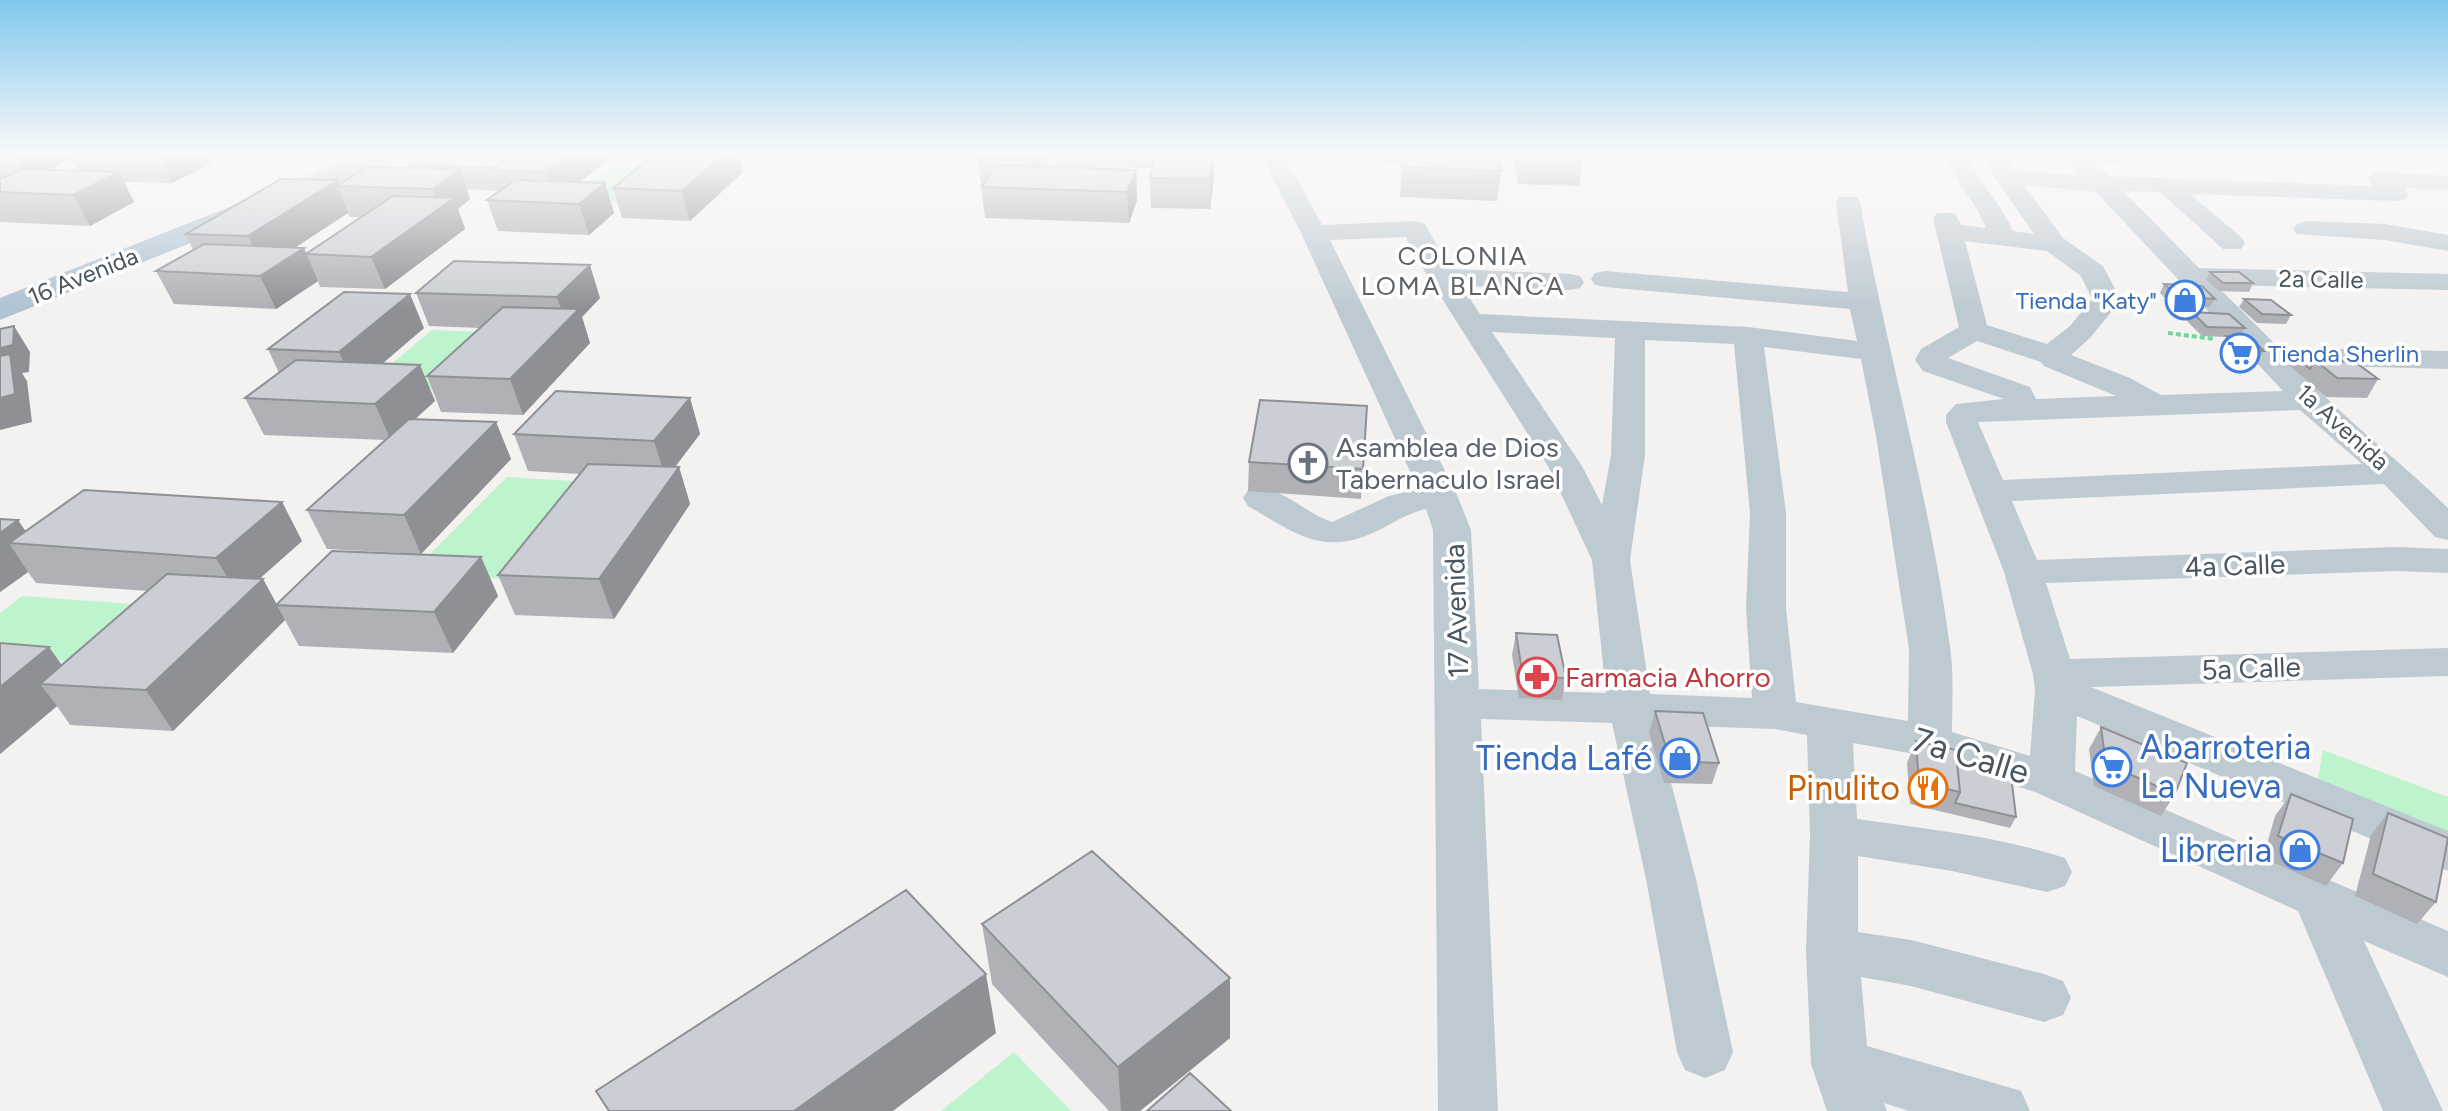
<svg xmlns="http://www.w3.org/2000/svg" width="2448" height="1111" font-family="Figtree,sans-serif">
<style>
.green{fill:#bdf4ce}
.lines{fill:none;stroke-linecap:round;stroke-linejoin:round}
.path{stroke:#71d59d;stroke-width:4;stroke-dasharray:5 3;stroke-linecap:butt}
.minor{fill:#becad2;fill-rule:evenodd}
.major{fill:#afc3d2;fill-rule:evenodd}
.wall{fill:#afb1b6;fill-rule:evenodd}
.shaded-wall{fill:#8e9094}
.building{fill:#cbced4;stroke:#8e9094;stroke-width:2}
.labels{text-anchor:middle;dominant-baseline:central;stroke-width:7;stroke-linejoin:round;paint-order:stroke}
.far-street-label{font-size:24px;fill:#475661;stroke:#fff}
.far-shop-label{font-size:24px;fill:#366cbe;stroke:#fff;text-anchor:end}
.far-neighbourhood-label{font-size:26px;letter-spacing:2px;fill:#5d6267;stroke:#fff}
.worship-label{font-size:28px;fill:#5b616d;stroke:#fff;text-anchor:start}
.street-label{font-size:28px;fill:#475661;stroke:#fff}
.health-label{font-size:28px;fill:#be3a42;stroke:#fff;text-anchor:start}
.near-shop-label{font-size:34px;fill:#366cbe;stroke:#fff;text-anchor:end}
.near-street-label{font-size:34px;fill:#475661;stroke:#fff}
.near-food-label{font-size:34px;fill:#c56008;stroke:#fff;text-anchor:end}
</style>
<rect width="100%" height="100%" fill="#f4f1f1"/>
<path class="green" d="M 614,165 L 669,168 L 627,202 L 569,199 Z
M 432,330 L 510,333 L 449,390 L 365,386 Z
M 507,477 L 605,483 L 520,580 L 412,572 Z
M 22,596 L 174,607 L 107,664 L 0,656 L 0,613 Z
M 2323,750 L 2448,797 L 2448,846 L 2315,795 Z
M 1014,1052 L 1071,1111 L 941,1111 Z"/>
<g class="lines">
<path class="path" d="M 2168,333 L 2215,339"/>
<path class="minor" d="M 1260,153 L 1283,153 L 1322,225 L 1416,221 L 1425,224 L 1450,269 L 1570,274 L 1580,276 L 1584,282 L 1580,288 L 1570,290 L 1462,286 L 1480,314 L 1748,327 L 1857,341 L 1850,309 L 1605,287 L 1595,285 L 1591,279 L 1595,273 L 1605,271 L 1848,292 L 1836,202 L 1839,197 L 1857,197 L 1860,202 C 1886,351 1930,496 1950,647 C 1954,674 1952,704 1952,732 L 2030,756 L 2035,690 L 2033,674 L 2004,572 L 1946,422 L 1946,415 L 1956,404 L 2004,399 L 1923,371 L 1915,360 L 1921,349 L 1959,327 L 1933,218 L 1937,213 L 1955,213 L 1961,225 L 1986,228 C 1976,201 1954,181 1943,153 L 1966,153 C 1978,182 2001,203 2013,231 L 2034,234 L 1994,176 L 1988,160 L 1992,155 L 2008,155 L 2015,170 L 2081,176 L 2061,153 L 2085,153 L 2108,176 L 2374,186 L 2368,179 L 2372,174 L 2380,172 L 2448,176 L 2448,190 L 2404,188 L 2409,194 L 2406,199 L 2397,201 L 2190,194 L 2241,237 L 2245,243 L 2241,249 L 2223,249 L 2160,192 L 2123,191 L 2199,268 L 2448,274 L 2448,290 L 2216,285 L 2279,348 L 2448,351 L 2448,369 L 2295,365 C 2341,418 2399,459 2448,508 L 2448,540 L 2435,537 L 2384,484 L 2012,501 L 2037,560 L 2396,547 L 2448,549 L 2448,573 L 2396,571 L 2046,583 L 2070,659 L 2448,648 L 2448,676 L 2091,687 L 2448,831 L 2448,871 L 2077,716 L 2075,771 L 2448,931 L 2448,977 L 2364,941 L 2443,1111 L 2383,1111 L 2298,911 L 2035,792 L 1926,756 L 1853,743 L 1857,819 C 1926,829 1998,836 2065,858 L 2072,872 L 2065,886 L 2047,892 L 1952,871 L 1858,856 L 1858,932 L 1911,940 L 2044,974 L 2063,981 L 2071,998 L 2063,1015 L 2044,1022 L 1911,986 L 1861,977 L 1867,1046 L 2021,1091 L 2030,1111 L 1909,1111 L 1884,1103 L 1887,1111 L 1827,1111 L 1811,1064 L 1806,950 L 1810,834 L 1807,735 L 1775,729 L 1656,725 L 1696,879 L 1733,1052 L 1725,1070 L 1705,1078 L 1685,1070 L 1677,1052 L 1646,879 L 1612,723 L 1481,719 L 1498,1111 L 1438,1111 L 1433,530 L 1426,509 C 1407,513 1392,524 1375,532 C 1321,557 1293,532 1248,506 L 1243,498 L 1248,490 C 1280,482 1303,513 1332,522 L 1389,496 L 1418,489 L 1301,233 ZM 2024,185 L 2096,192 L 2283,391 L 2161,395 L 2130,378 L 2071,355 L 2090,338 L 2121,300 L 2103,266 L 2063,238 ZM 1406,237 L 1410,248 L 1548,466 L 1592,560 L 1606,693 L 1479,689 L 1471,530 L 1457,495 L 1330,240 ZM 1965,241 L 2047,251 L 2081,276 L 2092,299 L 2070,326 L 2047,344 L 1987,325 ZM 1492,332 L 1615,338 L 1611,455 L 1602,505 L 1582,466 ZM 1645,340 L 1734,344 L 1750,513 L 1746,608 L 1752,698 L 1650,694 L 1630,560 L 1645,455 ZM 1977,341 L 2041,362 L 2044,366 L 2116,396 L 2036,399 L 2030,387 L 1948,358 ZM 1764,347 L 1861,359 L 1876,436 L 1909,649 L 1908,721 L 1796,702 L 1786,608 L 1786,513 ZM 2300,410 L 2362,464 L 2003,480 L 1978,422 Z
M 1869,153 L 1891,153 L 1891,154 L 1888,159 L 1872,159 Z
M 2298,153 L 2406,153 L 2408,157 L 2405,162 L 2397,164 L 2309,160 Z
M 2306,221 L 2385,224 L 2448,235 L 2448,251 L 2385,240 L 2297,234 L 2293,229 L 2297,224 Z"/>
<path class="major" d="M 365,153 L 402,153 L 398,159 L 0,320 L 0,298 Z"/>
</g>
<path class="wall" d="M 0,153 L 205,153 L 210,164 L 172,183 L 124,182 L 134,202 L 90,226 L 0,222 L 0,179 L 3,178 L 0,178 ZM 72,159 L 78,171 L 47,170 L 69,160 Z
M 435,153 L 613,153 L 614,155 L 580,182 L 605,183 L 614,213 L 589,235 L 498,231 L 487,200 L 498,192 L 498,191 L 467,189 L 470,199 L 458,209 L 465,229 L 385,289 L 320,287 L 318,281 L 276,309 L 174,304 L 156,271 L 193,250 L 186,234 L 340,185 L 409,168 L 407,165 ZM 348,213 L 350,217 L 361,217 L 306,254 L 304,248 L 295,248 Z
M 629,153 L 738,153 L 743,172 L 690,221 L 622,218 L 613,188 L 646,161 L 631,161 Z
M 1054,153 L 1214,153 L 1214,175 L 1210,209 L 1151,208 L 1150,178 L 1152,168 L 1055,166 Z
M 1381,153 L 1496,153 L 1501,171 L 1497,201 L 1400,197 L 1402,163 L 1382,162 Z
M 1512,153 L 1583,153 L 1584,157 L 1579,186 L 1518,184 Z
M 2077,153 L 2118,153 L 2120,155 L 2117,163 L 2086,162 Z
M 978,159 L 1049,159 L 1045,167 L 1136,170 L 1137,200 L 1129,223 L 985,218 Z
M 2210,272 L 2253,283 L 2249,292 L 2219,291 L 2206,280 Z
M 2164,284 L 2215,299 L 2210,307 L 2172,305 L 2160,293 Z
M 416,293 L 600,298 L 582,317 L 590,343 L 523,415 L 441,412 L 427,376 L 480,328 L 429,326 Z
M 2244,299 L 2291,315 L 2286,324 L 2257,323 L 2239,307 Z
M 2192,312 L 2245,328 L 2240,337 L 2264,351 L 2259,360 L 2234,358 L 2222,345 L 2226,337 L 2202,336 L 2187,321 Z
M 424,328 L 382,364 L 420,365 L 435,401 L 415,419 L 496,422 L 511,459 L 421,554 L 327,549 L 307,510 L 385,440 L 264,435 L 245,398 L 279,373 L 268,349 Z
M 2294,356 L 2338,361 L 2378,379 L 2367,398 L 2326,397 L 2289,365 Z
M 690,398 L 700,434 L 675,466 L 679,467 L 690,504 L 614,619 L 515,615 L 498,575 L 580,474 L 528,471 L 514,434 Z
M 1367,406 L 1361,499 L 1248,491 L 1249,462 Z
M 282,502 L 302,541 L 259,579 L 263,579 L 277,605 L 481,557 L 498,596 L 453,653 L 299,646 L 285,620 L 173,731 L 70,725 L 57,706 L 0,754 L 0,643 L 49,647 L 62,665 L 148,591 L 36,583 L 28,572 L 0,592 L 0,519 L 26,531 Z
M 1516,633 L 1566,678 L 1562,700 L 1519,698 L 1512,655 Z
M 1655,711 L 1719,763 L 1712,784 L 1664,783 L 1649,733 Z
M 2101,727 L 2175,794 L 2161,816 L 2094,786 L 2089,749 Z
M 1916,741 L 1957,762 L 2016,817 L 2010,828 L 1910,804 L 1907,763 Z
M 2291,794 L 2343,863 L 2326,886 L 2263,858 L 2275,816 Z
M 2388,813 L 2436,902 L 2417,924 L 2355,896 L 2371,835 Z
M 982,924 L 1230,1038 L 1140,1111 L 1109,1111 L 992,984 Z"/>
<path class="shaded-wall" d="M 13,153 L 69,153 L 72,159 L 27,179 Z
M 159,153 L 205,153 L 210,164 L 172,183 L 158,154 Z
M 570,153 L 613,153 L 614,155 L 555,202 L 545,172 Z
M 715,153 L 738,153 L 743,172 L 690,221 L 682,191 Z
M 1035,153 L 1048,153 L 1049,159 L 1034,190 L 1032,160 Z
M 1213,153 L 1214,175 L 1210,209 L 1210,179 Z
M 460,169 L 470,199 L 458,209 L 465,229 L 385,289 L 371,257 L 440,208 L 433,189 Z
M 1136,170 L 1137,200 L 1129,223 L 1127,192 Z
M 119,172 L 134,202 L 90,226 L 73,195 Z
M 338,180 L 341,187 L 337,186 L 348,213 L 263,268 L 248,236 Z
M 605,183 L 614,213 L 589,235 L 579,204 Z
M 304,248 L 318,281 L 276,309 L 260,276 Z
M 590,265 L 600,298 L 582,317 L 590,343 L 523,415 L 510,379 L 566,323 L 557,297 Z
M 410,294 L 424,328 L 355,387 L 339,352 Z
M 14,326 L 30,352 L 29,372 L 22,373 L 27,381 L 32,422 L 0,430 L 0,348 Z
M 420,365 L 435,401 L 391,441 L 375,404 Z
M 690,398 L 700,434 L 666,479 L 654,441 Z
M 496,422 L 511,459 L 421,554 L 404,515 Z
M 679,467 L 690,504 L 614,619 L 599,579 Z
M 282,502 L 302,541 L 239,597 L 216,558 Z
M 18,520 L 35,545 L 9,543 L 28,572 L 0,592 L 0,533 Z
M 481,557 L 498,596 L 453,653 L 434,612 Z
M 263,579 L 285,620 L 173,731 L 146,690 Z
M 49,647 L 76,686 L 40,684 L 57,706 L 0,754 L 0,687 Z
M 986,974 L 996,1033 L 893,1111 L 794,1111 Z
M 1230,978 L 1230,1038 L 1140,1111 L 1121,1111 L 1118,1067 Z"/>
<path class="building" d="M 435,153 L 514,153 L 494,168 L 407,165 Z
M 514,153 L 570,153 L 545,172 L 491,170 Z
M 656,153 L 724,153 L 682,191 L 613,188 Z
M 981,153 L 1035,153 L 1032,160 L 978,159 Z
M 1155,153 L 1213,153 L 1210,179 L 1150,178 Z
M 1403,153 L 1496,153 L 1501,171 L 1402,167 Z
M 1522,153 L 1583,153 L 1584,157 L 1523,155 Z
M 2088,153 L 2118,153 L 2120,155 L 2089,154 Z
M 995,165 L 1136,170 L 1127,192 L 982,187 Z
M 367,167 L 460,169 L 433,189 L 337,186 Z
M 23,169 L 119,172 L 73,195 L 0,192 L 0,179 Z
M 281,179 L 338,180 L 248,236 L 186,234 Z
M 515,180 L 605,183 L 579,204 L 487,200 Z
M 393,196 L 454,198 L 371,257 L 306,254 Z
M 204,244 L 304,248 L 260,276 L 156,271 Z
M 454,261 L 590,265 L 557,297 L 416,293 Z
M 2210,272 L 2239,272 L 2253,283 L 2223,283 Z
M 2164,284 L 2202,286 L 2215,299 L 2177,296 Z
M 344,292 L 410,294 L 339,352 L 268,349 Z
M 2244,299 L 2271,300 L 2291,315 L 2262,314 Z
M 503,307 L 579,309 L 510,379 L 427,376 Z
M 2192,312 L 2229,314 L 2245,328 L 2207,327 Z
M 14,326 L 13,345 L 0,348 L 0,329 Z
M 2226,336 L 2251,338 L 2264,351 L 2238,349 Z
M 10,354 L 15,394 L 0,398 L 0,356 Z
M 2294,356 L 2333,357 L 2338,361 L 2315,360 L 2310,369 Z
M 296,360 L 420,365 L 375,404 L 245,398 Z
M 2315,360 L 2355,362 L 2378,379 L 2337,378 Z
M 556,391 L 690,398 L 654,441 L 514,434 Z
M 1260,400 L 1367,406 L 1363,469 L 1249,462 Z
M 409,419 L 496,422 L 404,515 L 307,510 Z
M 588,464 L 679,467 L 599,579 L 498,575 Z
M 84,490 L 282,502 L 216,558 L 9,543 Z
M 0,519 L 18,520 L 0,533 Z
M 332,551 L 481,557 L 434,612 L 276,605 Z
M 167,574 L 263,579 L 146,690 L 40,684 Z
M 1516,633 L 1557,635 L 1566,678 L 1523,677 Z
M 0,643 L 49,647 L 0,687 Z
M 1655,711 L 1703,713 L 1719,763 L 1670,761 Z
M 2101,727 L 2187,763 L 2175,794 L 2106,764 Z
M 1916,741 L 1956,750 L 1960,792 L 1919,783 Z
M 1957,762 L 2011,775 L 2016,817 L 1955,803 L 1960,792 Z
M 2291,794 L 2353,819 L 2343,863 L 2278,836 Z
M 2388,813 L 2448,838 L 2436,902 L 2373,874 Z
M 1092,851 L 1230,978 L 1118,1067 L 982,924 Z
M 906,890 L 986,974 L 794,1111 L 609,1111 L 596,1091 Z
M 1190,1073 L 1231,1111 L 1147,1111 Z"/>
<linearGradient id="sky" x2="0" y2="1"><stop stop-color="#81c8ed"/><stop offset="0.5" stop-color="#faf9f9"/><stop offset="1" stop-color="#faf9f9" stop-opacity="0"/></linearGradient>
<rect width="2448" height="309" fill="url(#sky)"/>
<defs>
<g id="shop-ring" transform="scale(2)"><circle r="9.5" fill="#fff" stroke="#3f7fe0" stroke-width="1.5"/><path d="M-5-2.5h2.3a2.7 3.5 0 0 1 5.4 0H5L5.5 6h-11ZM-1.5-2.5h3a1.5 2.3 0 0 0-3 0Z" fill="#3f7fe0"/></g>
<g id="supermarket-ring" transform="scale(2)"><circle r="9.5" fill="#fff" stroke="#3f7fe0" stroke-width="1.5"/><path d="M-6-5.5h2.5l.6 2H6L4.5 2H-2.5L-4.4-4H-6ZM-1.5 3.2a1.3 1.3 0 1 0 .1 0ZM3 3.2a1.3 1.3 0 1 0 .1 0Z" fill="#3f7fe0"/></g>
<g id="church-ring" transform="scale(2)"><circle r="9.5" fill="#fff" stroke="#6b7280" stroke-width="1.5"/><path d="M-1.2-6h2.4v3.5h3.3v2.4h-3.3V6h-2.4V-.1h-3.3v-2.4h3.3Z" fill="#6b7280"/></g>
<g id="pharmacy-ring" transform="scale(2)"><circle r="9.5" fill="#fff" stroke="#e0444e" stroke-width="1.5"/><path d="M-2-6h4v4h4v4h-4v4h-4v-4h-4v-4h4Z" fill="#e0444e"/></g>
<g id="restaurant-ring" transform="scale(2)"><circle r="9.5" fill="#fff" stroke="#e8710a" stroke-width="1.5"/><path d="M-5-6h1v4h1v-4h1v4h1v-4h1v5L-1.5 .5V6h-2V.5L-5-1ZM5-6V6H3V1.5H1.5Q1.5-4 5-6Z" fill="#e8710a"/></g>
</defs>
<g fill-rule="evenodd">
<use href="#shop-ring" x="2185" y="300"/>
<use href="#supermarket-ring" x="2240" y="353"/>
<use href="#church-ring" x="1308" y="463"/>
<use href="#pharmacy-ring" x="1537" y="677"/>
<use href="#shop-ring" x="1680" y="758"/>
<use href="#supermarket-ring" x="2112" y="767"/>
<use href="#restaurant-ring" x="1928" y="788"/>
<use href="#shop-ring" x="2300" y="850"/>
</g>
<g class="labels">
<g class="far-street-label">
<text transform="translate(83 276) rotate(-22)">16 Avenida</text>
<text transform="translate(2321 279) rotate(1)">2a Calle</text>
<text transform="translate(2343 427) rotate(42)">1a Avenida</text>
</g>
<g class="far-shop-label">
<text x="2157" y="300">Tienda "Katy"</text>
<text x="2268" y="353" text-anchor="start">Tienda Sherlin</text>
</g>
<g class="far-neighbourhood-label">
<text x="1463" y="256">COLONIA<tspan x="1463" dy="30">LOMA BLANCA</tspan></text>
</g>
<g class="worship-label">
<text x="1336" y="447">Asamblea de Dios<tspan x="1336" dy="32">Tabernaculo Israel</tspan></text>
</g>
<g class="street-label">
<text transform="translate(2235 565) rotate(-2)">4a Calle</text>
<text transform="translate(1456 611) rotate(-92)">17 Avenida</text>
<text transform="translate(2251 668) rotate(-2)">5a Calle</text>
</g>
<g class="health-label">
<text x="1565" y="677">Farmacia Ahorro</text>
</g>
<g class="near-shop-label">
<text x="2140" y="747" text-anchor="start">Abarroteria<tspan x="2140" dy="39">La Nueva</tspan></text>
<text x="1652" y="758">Tienda Lafé</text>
<text x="2272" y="850">Libreria</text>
</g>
<g class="near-street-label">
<text transform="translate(1971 756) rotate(17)">7a Calle</text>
</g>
<g class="near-food-label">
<text x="1900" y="788">Pinulito</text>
</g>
</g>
</svg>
